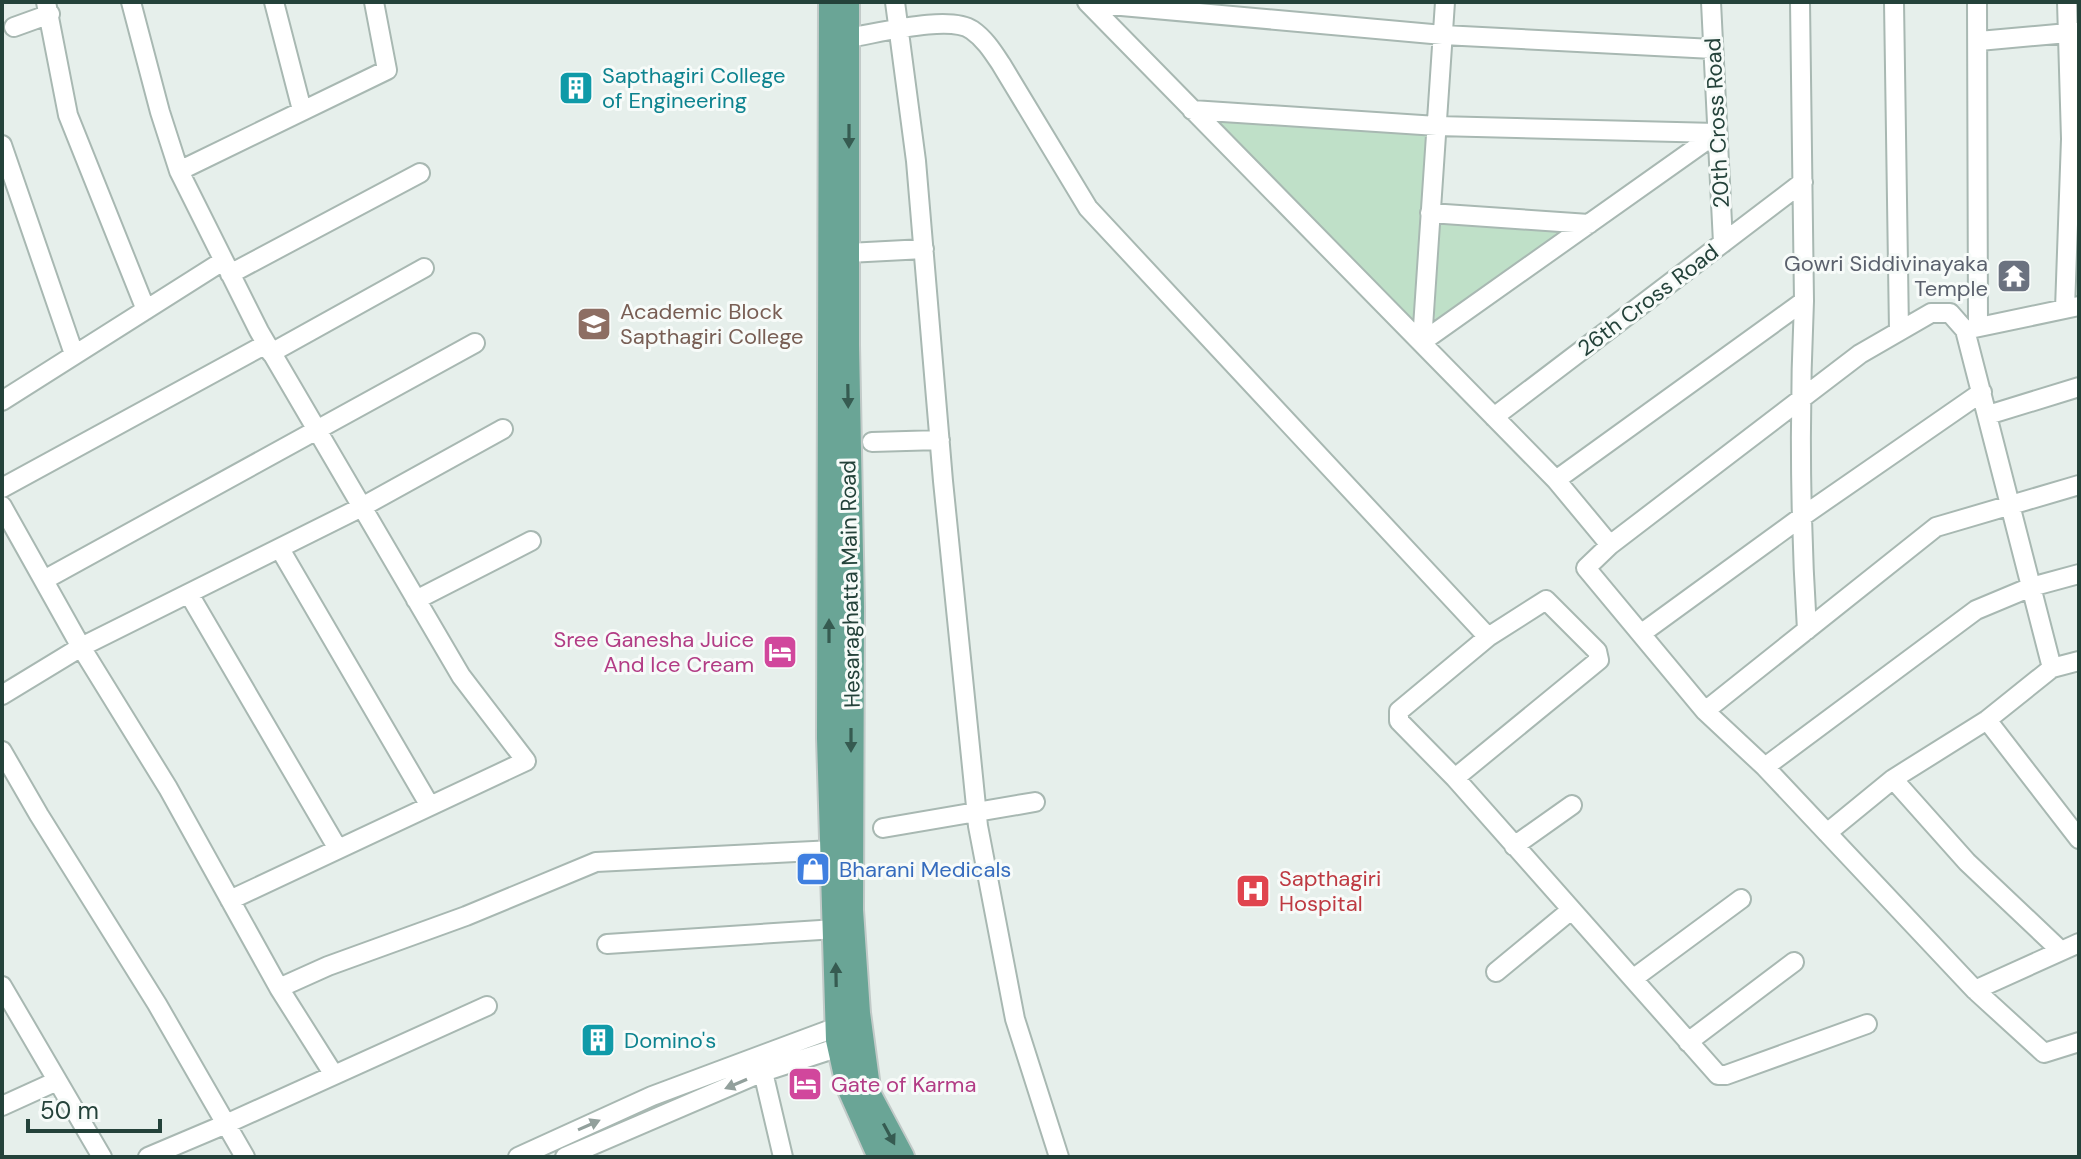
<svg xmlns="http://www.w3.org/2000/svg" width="2081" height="1159" font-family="'DM Sans',sans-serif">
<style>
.green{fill:#bfe0c8}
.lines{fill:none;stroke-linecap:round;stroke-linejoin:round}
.minor-casing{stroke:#a8b8b2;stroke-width:22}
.primary-casing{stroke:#c2cac8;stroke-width:28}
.minor{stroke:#fff;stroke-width:18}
.primary{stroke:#6aa596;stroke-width:24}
.oneway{fill:#365b51}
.oneway2{fill:#92a09c}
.labels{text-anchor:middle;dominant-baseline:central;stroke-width:6;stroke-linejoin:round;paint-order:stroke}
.culture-label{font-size:22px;fill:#0d838f;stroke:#f7fbf9;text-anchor:start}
.street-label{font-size:22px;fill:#24423a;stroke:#f7fbf9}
.worship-label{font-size:22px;fill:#5b616d;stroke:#f7fbf9;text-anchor:end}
.education-label{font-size:22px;fill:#785e54;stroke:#f7fbf9;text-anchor:start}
.hotel-label{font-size:22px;fill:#b23c85;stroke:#f7fbf9;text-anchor:end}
.shop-label{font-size:22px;fill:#366cbe;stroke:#f7fbf9;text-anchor:start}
.health-label{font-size:22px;fill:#be3a42;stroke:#f7fbf9;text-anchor:start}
</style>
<rect width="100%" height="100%" fill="#e6efeb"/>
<path class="green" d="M 1215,118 L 1430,135 L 1414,323 Z
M 1440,224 L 1570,229 L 1434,325 Z"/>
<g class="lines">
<g class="minor-casing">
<path id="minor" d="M 46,2 L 68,115 L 146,310
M 131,2 L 160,112 L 179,171 L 259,331 L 461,676 L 526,761 L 230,900
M 274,2 L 302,110
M 895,2 L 916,161 L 943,481 L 978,826 L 1015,1019 L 1059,1157
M 1087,2 L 1556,480 L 1610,545
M 1711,2 L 1723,243
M 1894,2 L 1899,331
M 1977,2 L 1978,327
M 1088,3 L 1443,35 L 1713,49
M 14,27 L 50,14
M 847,38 C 876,34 949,14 972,30 C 985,39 993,52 1001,64 L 1088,208 L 1488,637
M 1979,41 L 2079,32
M 1192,110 L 1437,126 L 1717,133
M 2,145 L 74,354
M 179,171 L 387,70 L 374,2
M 1430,213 L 1589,224
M 848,253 L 924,249
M 230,274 L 420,173
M 1804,301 C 1799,411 1800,520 1807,630
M 2079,306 L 1965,330 L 1950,313 L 1931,313 L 1860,354 L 1610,545 L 1586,568 L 1705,711 L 1765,767 L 1975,990 L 2044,1053 L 2079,1042
M 2065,309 L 2071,139 L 2067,2
M 1965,330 L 2052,668
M 1422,342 L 1717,133
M 1422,342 L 1445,2
M 271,353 L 424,268
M 2,401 L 223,261
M 1988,415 L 2079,387
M 1494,417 L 1803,182
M 872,442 L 940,440
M 1556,480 L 1804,301 L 1800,2
M 2,488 L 266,344
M 2,506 L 81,647 L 168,788 L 279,988 L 334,1075
M 280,549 L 430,806
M 44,580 L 475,343
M 189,594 L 338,849
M 416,600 L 531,541
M 1642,633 L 1800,518 L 1982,392
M 2,695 L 81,647 L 362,507 L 503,429
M 1705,711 L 1936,527 L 2079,485
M 1987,720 L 2079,839
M 2,751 L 39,815 L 157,1004 L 245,1157
M 1765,767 L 1976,610 L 2031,587 L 2079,574
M 1455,778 L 1599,660 L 1597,651 L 1546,600 L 1488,637 L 1399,711 L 1399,721 L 1455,778 L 1718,1075 L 1726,1075 L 1867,1024
M 1893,779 L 1967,862 L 2060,950
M 883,828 L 1035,802
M 1827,833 L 1893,779 L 1987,720 L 2052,668 L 2079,661
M 1514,846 L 1572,805
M 607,944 L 836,929
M 1496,972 L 1571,910
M 1634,978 L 1741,899
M 2,986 L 102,1157
M 279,988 L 328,966 L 466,916 L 596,862 L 834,850
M 1975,990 L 2079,943
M 1688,1042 L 1794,962
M 763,1072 L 783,1157
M 2,1106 L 57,1081
M 148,1157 L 226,1124 L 487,1006
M 518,1157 L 652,1096 L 837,1027 L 849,1025
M 565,1157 L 763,1072 L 852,1043"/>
</g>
<g class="primary-casing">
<path id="primary" d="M 831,2 L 829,738 L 838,1040 L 848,1085 L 880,1157
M 847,2 L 847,345 L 852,607 L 851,910 L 858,1013 L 869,1095 L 902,1157"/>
</g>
<use href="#minor" class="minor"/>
<use href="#primary" class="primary"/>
</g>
<defs><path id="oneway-solid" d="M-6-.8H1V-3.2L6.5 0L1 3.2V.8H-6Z" transform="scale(2)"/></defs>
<g class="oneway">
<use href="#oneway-solid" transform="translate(849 136) rotate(90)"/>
<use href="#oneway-solid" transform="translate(848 396) rotate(89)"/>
<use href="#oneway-solid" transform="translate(829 631) rotate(-90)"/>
<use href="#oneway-solid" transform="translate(851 740) rotate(90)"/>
<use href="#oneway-solid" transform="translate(836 975) rotate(-91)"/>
<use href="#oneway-solid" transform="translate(889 1134) rotate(62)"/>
</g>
<g class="oneway2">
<use href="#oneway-solid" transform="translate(736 1084) rotate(157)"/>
<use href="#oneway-solid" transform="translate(589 1125) rotate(-24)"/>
</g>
<defs>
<g id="building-square" transform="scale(1.8)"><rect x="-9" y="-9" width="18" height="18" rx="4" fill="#0f9aa8" stroke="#f7fbf9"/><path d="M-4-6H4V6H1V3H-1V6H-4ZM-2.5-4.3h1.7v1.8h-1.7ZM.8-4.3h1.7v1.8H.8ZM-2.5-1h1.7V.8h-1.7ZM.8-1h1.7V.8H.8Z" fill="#fff"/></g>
<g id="temple-square" transform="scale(1.8)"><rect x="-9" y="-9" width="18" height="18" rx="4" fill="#6b7280" stroke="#f7fbf9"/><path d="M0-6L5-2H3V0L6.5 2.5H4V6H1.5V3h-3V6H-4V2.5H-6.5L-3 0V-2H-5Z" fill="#fff"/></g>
<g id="university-square" transform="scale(1.8)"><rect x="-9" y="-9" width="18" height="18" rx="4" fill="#8d6e63" stroke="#f7fbf9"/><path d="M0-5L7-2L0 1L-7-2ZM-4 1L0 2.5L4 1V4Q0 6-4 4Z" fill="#fff"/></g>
<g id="hotel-square" transform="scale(1.8)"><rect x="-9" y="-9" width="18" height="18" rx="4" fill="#d1479c" stroke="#f7fbf9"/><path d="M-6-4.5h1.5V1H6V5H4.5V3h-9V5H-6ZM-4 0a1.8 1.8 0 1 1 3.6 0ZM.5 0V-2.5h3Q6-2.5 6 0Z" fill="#fff"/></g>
<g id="shop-square" transform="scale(1.8)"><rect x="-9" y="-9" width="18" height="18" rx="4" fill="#3f7fe0" stroke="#f7fbf9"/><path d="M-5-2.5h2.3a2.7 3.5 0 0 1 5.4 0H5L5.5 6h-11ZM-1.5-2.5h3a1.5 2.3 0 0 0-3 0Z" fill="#fff"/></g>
<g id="hospital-square" transform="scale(1.8)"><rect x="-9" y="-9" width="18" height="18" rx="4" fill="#e0444e" stroke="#f7fbf9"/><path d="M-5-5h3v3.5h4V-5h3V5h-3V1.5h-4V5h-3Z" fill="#fff"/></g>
</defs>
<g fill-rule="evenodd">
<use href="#building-square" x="576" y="88"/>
<use href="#temple-square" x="2014" y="276"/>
<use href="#university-square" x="594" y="324"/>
<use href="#hotel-square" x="780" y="652"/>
<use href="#shop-square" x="813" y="869"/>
<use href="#hospital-square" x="1253" y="891"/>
<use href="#building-square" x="598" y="1040"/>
<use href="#hotel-square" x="805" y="1084"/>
</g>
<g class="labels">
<g class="culture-label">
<text x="602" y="75">Sapthagiri College<tspan x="602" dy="25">of Engineering</tspan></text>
<text x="624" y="1040">Domino's</text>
</g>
<g class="street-label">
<text transform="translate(1717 123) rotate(-93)">20th Cross Road</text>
<text transform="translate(1648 300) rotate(-37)">26th Cross Road</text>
<text transform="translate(850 584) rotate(-91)">Hesaraghatta Main Road</text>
</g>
<g class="worship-label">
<text x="1988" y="263">Gowri Siddivinayaka<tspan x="1988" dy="25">Temple</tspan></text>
</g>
<g class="education-label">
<text x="620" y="311">Academic Block<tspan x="620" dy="25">Sapthagiri College</tspan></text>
</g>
<g class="hotel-label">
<text x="754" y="639">Sree Ganesha Juice<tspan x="754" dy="25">And Ice Cream</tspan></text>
<text x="831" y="1084" text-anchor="start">Gate of Karma</text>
</g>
<g class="shop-label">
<text x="839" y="869">Bharani Medicals</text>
</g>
<g class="health-label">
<text x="1279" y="878">Sapthagiri<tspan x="1279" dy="25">Hospital</tspan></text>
</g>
</g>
<rect width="2081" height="1159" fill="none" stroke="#24423a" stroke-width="8"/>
<path d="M28 1119v12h132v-12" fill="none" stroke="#24423a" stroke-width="4"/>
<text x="40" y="1119" font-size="24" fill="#24423a" stroke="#f7fbf9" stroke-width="6" paint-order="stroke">50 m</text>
</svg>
